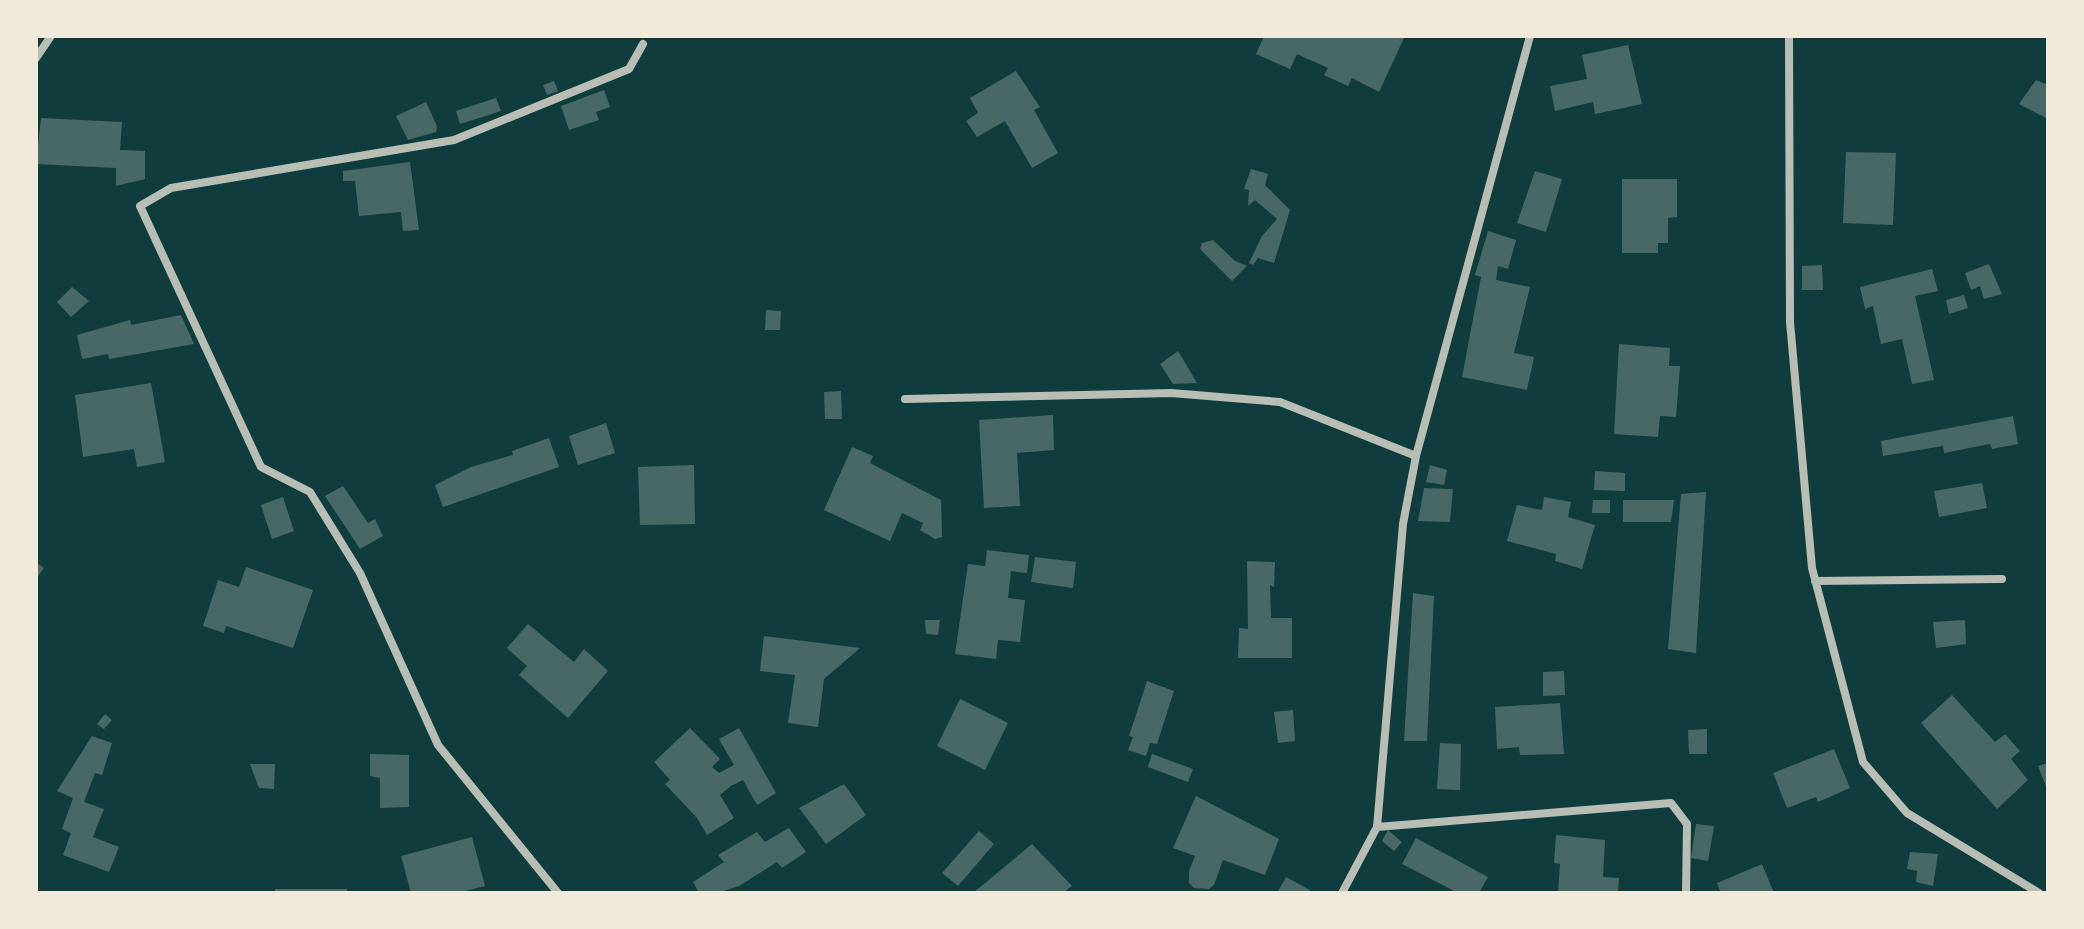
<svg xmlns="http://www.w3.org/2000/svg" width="2084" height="929" font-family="'Noto Sans',sans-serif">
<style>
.building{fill:#486865}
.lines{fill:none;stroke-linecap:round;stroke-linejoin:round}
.minor{stroke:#b8beb3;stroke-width:8}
</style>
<rect width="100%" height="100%" fill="#0f3d3e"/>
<path class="building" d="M 1264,36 L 1399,36 L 1404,38 L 1379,92 L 1352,78 L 1348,86 L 1324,75 L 1328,68 L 1297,54 L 1290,69 L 1256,54 Z
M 1628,45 L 1642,104 L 1595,114 L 1593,102 L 1555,111 L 1550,86 L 1587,79 L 1582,55 Z
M 1016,71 L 1040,107 L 1034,110 L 1058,153 L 1032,168 L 1005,121 L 977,137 L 966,121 L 978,113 L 970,98 Z
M 2036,80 L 2048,85 L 2048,119 L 2019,104 Z
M 554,81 L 558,91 L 547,95 L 543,85 Z
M 604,90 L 610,107 L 596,112 L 599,120 L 569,130 L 561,106 Z
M 496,98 L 501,111 L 460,124 L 456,111 Z
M 426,102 L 437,126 L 436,132 L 408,140 L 396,116 Z
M 41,118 L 122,122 L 120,150 L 145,151 L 145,179 L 116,186 L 116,168 L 36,164 Z
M 1846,152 L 1896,153 L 1893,225 L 1843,223 Z
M 410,162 L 419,230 L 403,231 L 401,212 L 359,216 L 355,181 L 343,181 L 343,171 Z
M 1251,169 L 1268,174 L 1265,185 L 1290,210 L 1274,263 L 1258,258 L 1253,265 L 1249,263 L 1262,236 L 1277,219 L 1255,200 L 1248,206 L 1249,190 L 1244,189 Z
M 1535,171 L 1562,179 L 1546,232 L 1517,223 Z
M 1622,179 L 1677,179 L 1677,217 L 1668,218 L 1668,243 L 1658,243 L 1658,253 L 1622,253 Z
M 1488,231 L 1516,240 L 1508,269 L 1498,266 L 1496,280 L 1530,287 L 1514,353 L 1534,357 L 1527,390 L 1462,377 L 1481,277 L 1475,275 Z
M 1213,240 L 1235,261 L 1247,266 L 1232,281 L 1200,249 L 1202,243 Z
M 1989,264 L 2002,294 L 1984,299 L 1980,286 L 1971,290 L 1965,273 Z
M 1822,265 L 1823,290 L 1802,290 L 1802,266 Z
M 1932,269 L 1938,291 L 1915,296 L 1934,380 L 1912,384 L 1902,339 L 1881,344 L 1873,306 L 1865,309 L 1860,287 Z
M 72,287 L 89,301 L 71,317 L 57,302 Z
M 1964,295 L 1968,308 L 1949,314 L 1946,300 Z
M 766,310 L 781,311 L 780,330 L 765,330 Z
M 181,315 L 194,344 L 109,359 L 108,354 L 82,359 L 77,335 L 130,320 L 131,325 Z
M 1619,344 L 1670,348 L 1669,366 L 1680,366 L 1676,417 L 1660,416 L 1658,437 L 1614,434 Z
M 1178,351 L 1184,361 L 1197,383 L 1173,384 L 1160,364 Z
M 151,383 L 165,462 L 137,467 L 134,449 L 83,457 L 75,395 Z
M 841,391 L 842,419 L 825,419 L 824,392 Z
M 1053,415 L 1054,450 L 1017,453 L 1020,506 L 984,508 L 979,420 Z
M 2013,416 L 2018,444 L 1992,449 L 1990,444 L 1944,453 L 1943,446 L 1883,456 L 1881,441 Z
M 606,423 L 615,453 L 578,465 L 569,436 Z
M 549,438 L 559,467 L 443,507 L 435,485 L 471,467 L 513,455 L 512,451 Z
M 852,447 L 873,456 L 870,463 L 941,500 L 942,537 L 935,539 L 920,530 L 923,523 L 902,513 L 890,541 L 824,510 Z
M 694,465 L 695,524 L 640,525 L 638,467 Z
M 1430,465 L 1447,470 L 1444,485 L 1426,482 Z
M 1595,471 L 1625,473 L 1625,491 L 1594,490 Z
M 1982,483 L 1987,508 L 1939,517 L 1934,491 Z
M 343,486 L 368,523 L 375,519 L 383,536 L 360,549 L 325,496 Z
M 1424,488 L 1453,489 L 1450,522 L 1418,521 Z
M 1706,492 L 1696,653 L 1668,649 L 1681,494 Z
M 283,497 L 294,531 L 272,539 L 261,505 Z
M 1544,497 L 1571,502 L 1568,517 L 1595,525 L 1582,569 L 1555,561 L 1556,554 L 1507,541 L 1517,505 L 1542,510 Z
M 1593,500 L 1610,500 L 1610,513 L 1592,513 Z
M 1623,500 L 1674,500 L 1671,522 L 1623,522 Z
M 987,550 L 1029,555 L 1027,573 L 1011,571 L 1008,598 L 1025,600 L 1020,642 L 998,640 L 996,659 L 955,654 L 968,564 L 985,566 Z
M 1035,557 L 1076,562 L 1073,588 L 1031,582 Z
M 1247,561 L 1275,562 L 1274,587 L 1270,585 L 1271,618 L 1292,618 L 1292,658 L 1238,658 L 1239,628 L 1248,629 Z
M 36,562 L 44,568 L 36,579 Z
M 246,567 L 313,590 L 293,648 L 226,626 L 224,633 L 203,626 L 218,580 L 239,587 Z
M 1413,593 L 1434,596 L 1427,741 L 1404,741 Z
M 925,620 L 940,620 L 938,635 L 926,634 Z
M 1965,620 L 1966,644 L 1936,648 L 1933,622 Z
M 528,624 L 574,662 L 584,649 L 608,671 L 568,718 L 519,675 L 527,666 L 507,648 Z
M 764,636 L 860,648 L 824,679 L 818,727 L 788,723 L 795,675 L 760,671 Z
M 1564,671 L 1565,695 L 1543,696 L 1543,672 Z
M 1147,681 L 1174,691 L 1157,744 L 1150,743 L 1146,756 L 1128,750 L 1133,737 L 1129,736 Z
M 1952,695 L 1995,742 L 2005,734 L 2020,751 L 2011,759 L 2028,780 L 1997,809 L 1921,723 Z
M 960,699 L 1008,723 L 985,770 L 937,746 Z
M 1560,703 L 1564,754 L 1520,755 L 1519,747 L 1497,749 L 1495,707 Z
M 1293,710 L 1295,741 L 1278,743 L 1274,712 Z
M 105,714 L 112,720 L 104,729 L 97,724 Z
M 690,728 L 720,759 L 712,767 L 719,773 L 734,765 L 719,739 L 739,728 L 776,793 L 757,805 L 743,780 L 731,786 L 720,795 L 734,818 L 707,835 L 697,818 L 665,784 L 670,780 L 654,762 Z
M 1707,729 L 1707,754 L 1689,754 L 1688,730 Z
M 92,736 L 112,743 L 102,775 L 95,773 L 84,802 L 104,809 L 93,837 L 119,847 L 109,872 L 63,855 L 71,833 L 62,829 L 73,798 L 57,791 Z
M 1440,743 L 1461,744 L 1460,790 L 1437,789 Z
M 1834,749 L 1850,788 L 1818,802 L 1816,797 L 1787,808 L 1773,773 Z
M 370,754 L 409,755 L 409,807 L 380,808 L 380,778 L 370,776 Z
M 1152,754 L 1193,769 L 1188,782 L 1148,767 Z
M 2048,763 L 2048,791 L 2038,766 Z
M 250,764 L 275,764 L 274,789 L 259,788 Z
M 844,784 L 866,815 L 826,844 L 799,808 Z
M 1196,796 L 1279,839 L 1265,875 L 1223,860 L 1214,885 L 1209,889 L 1194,888 L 1189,883 L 1189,871 L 1195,856 L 1173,848 Z
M 1696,824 L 1714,826 L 1708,861 L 1691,858 Z
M 789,828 L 806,852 L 782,868 L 777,862 L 739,886 L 718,893 L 699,893 L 693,882 L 724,862 L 718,855 L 757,832 L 765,842 Z
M 1388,830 L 1402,842 L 1394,851 L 1382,841 Z
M 979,831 L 994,844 L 958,886 L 942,873 Z
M 1556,835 L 1605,840 L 1603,877 L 1619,878 L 1618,893 L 1558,893 L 1560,864 L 1554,863 Z
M 472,837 L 485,886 L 457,893 L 411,893 L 401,856 Z
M 1416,838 L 1488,877 L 1479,893 L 1458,893 L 1402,864 Z
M 1032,844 L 1072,886 L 1063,893 L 973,893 Z
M 1910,852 L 1938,854 L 1933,886 L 1916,882 L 1917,871 L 1907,869 Z
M 1762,864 L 1774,893 L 1721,893 L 1717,883 Z
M 1286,877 L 1310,890 L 1308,893 L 1277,893 Z
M 275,889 L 347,889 L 348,893 L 275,893 Z"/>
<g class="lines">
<path class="minor" d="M 1789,36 L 1790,322 L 1812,568 L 1863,762 L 1907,813 L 2039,893
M 36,58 L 51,36
M 905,399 L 1171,393 L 1280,402 L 1416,456
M 1815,581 L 2002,579
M 1377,827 L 1671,803 L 1687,824 L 1686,893
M 558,893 L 438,745 L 360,573 L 310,492 L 261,467 L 140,206 L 171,188 L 454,140 L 629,69 L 643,44
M 1342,893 L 1377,827 L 1403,524 L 1416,456 L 1530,36"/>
</g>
<rect width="2084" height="929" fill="none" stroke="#f1e9da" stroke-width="76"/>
</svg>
